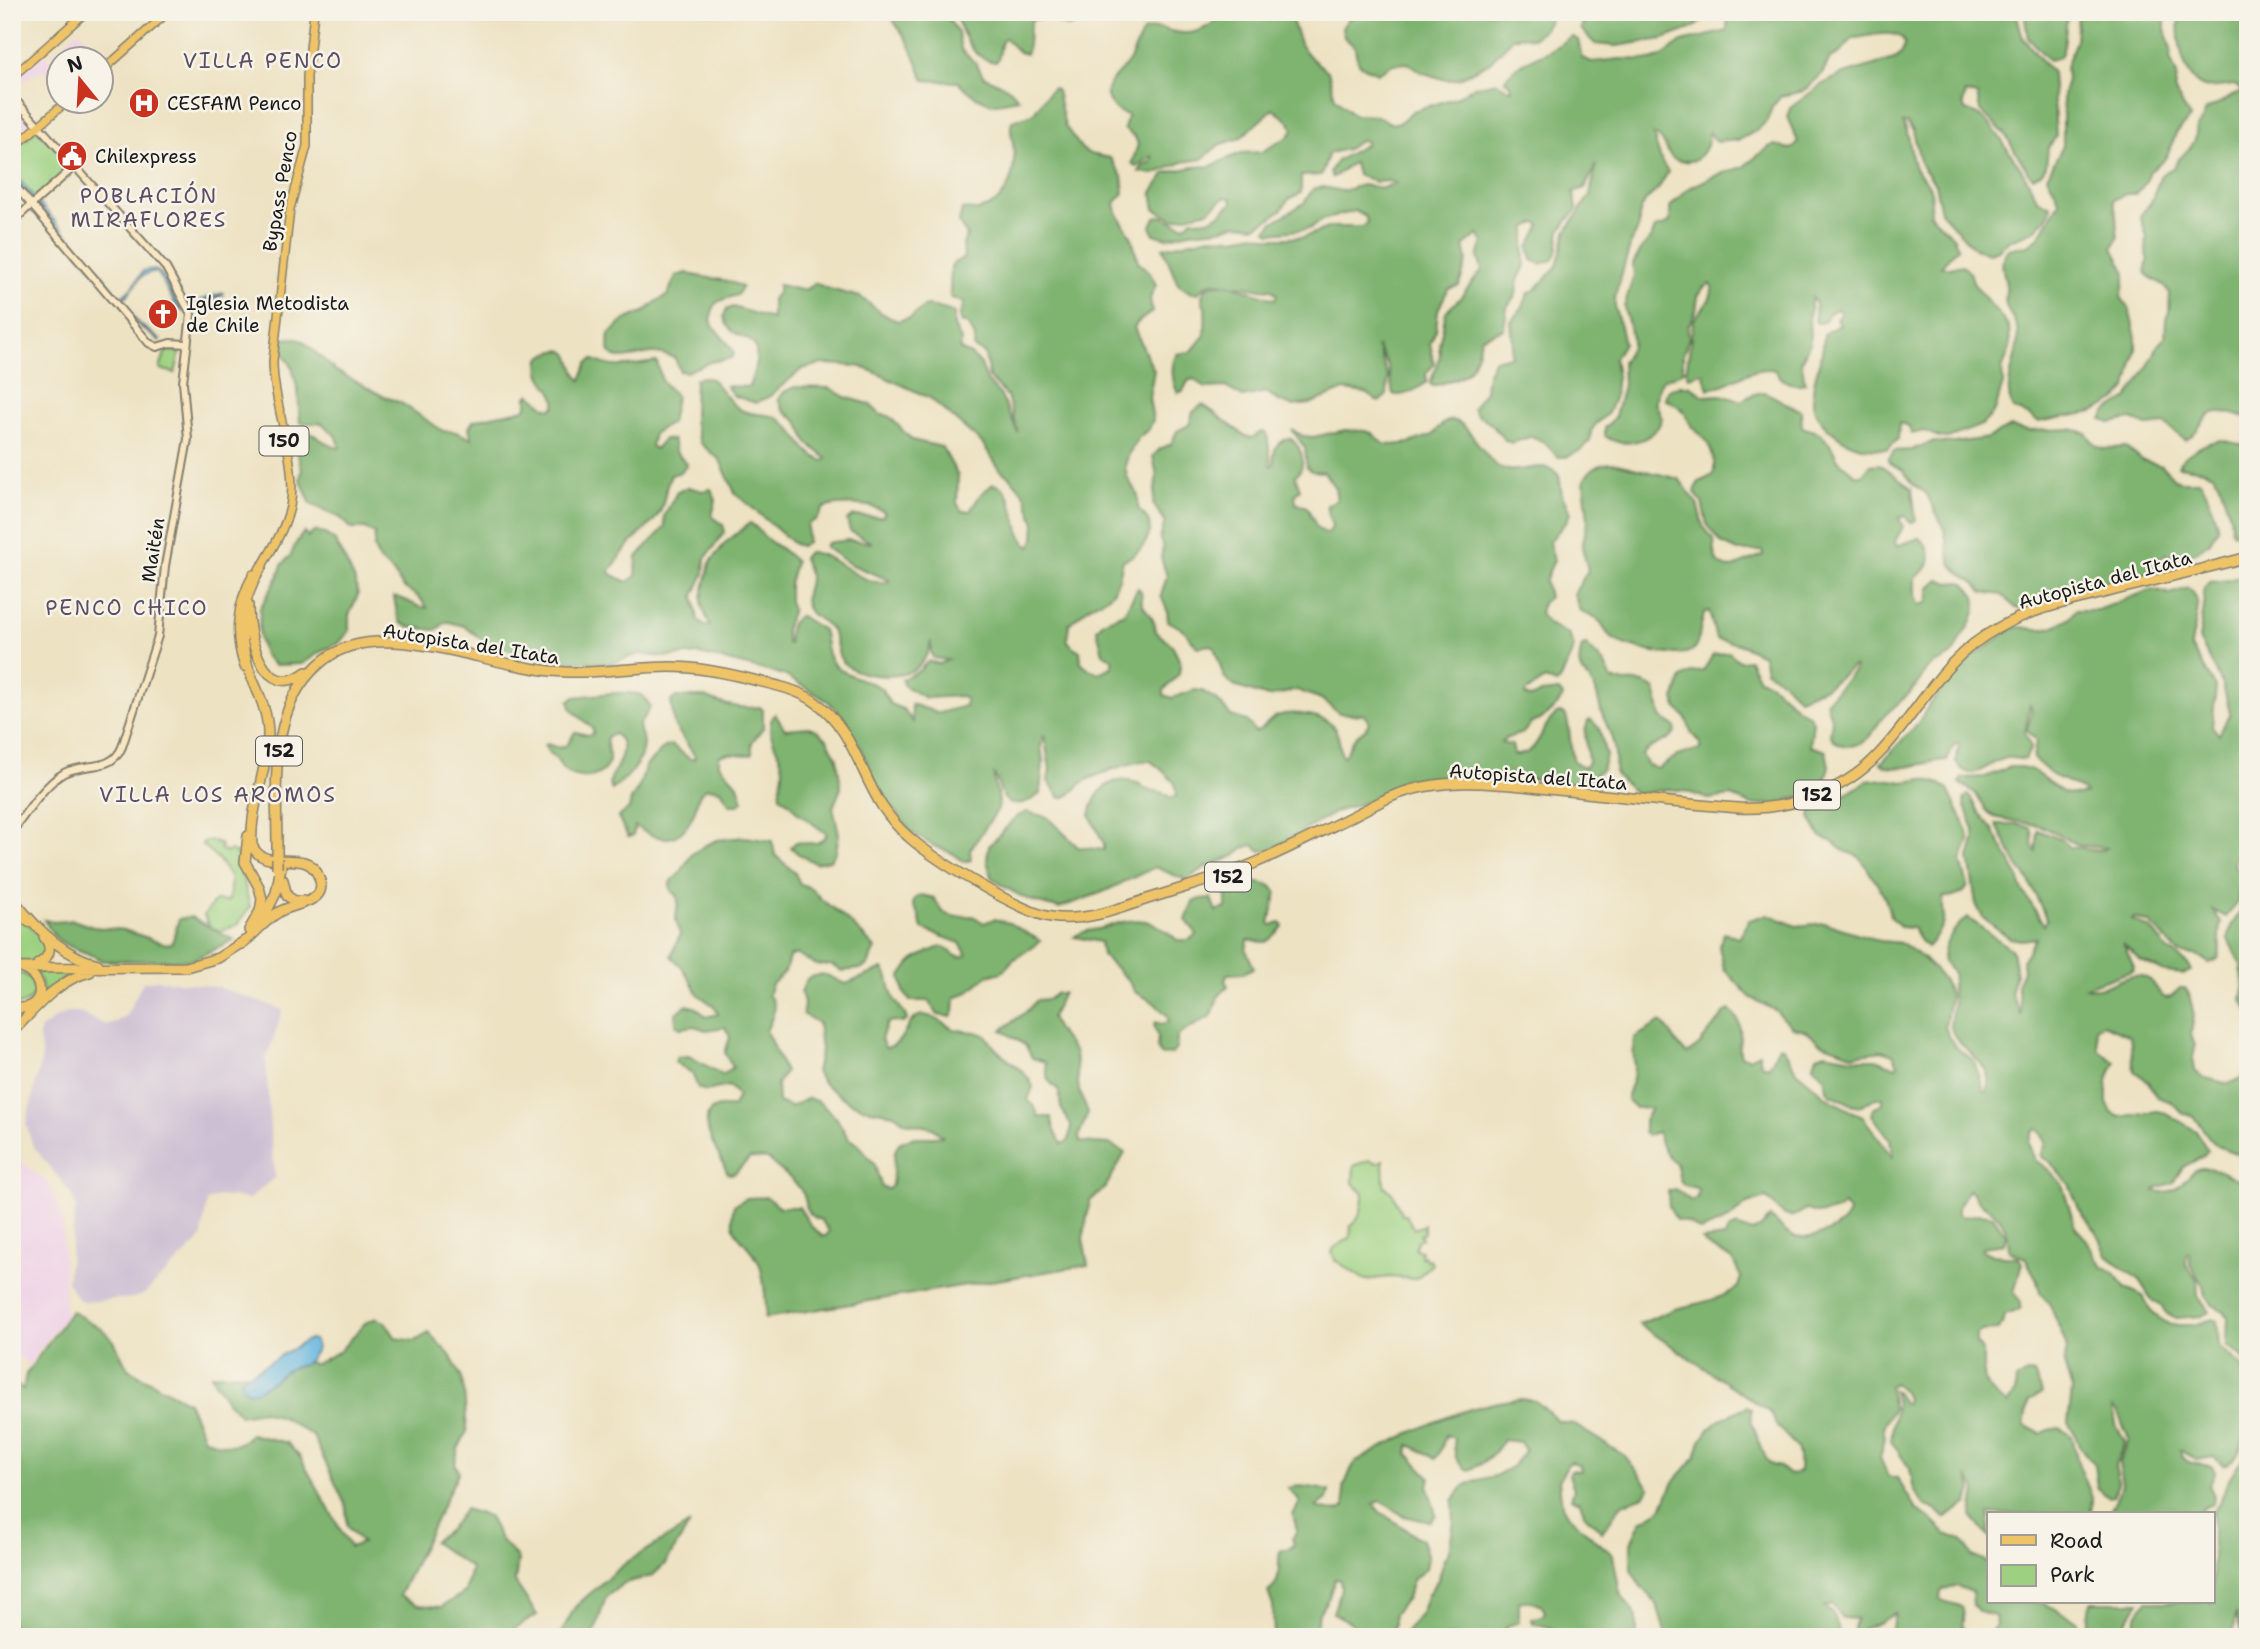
<svg xmlns="http://www.w3.org/2000/svg" width="2260" height="1649" font-family="'Shantell Sans',sans-serif">
<style>
.built{fill:#eed0e7}
.industrial{fill:#ccbed3}
.green{fill:#9dd181;stroke:#5c764e;stroke-width:2}
.forest{fill:#7eb36f;stroke:#4d6846;stroke-width:2}
.water{fill:#63b5de;stroke:#40687d;stroke-width:2}
.lines{fill:none;stroke-linecap:round;stroke-linejoin:round}
.secondary-casing{stroke:#847f6f;stroke-width:10}
.primary-casing{stroke:#847f6f;stroke-width:10}
.highway-casing{stroke:#847f6f;stroke-width:12}
.secondary{stroke:#f9e7c3;stroke-width:6}
.primary{stroke:#efc469;stroke-width:7}
.highway{stroke:#efc469;stroke-width:9}
.highway-bridge-casing{stroke:#847f6f;stroke-width:12;stroke-linecap:butt}
.highway-bridge{stroke:#efc469;stroke-width:9}
.labels{text-anchor:middle;dominant-baseline:central;stroke-width:5;stroke-linejoin:round;paint-order:stroke}
.shield{fill:#f7f3e8;stroke:#5e5c59;stroke-width:2}
.shield-label{font-size:18px;font-weight:bold;fill:#1c1c1c}
.poi-label{font-size:19px;fill:#1c1c1c;stroke:#f7f3e8;text-anchor:start}
.street-label{font-size:19px;fill:#1c1c1c;stroke:#f7f3e8}
.neighbourhood-label{font-size:21px;letter-spacing:2px;fill:#5c4f64;stroke:#f7f3e8}
</style>
<rect width="100%" height="100%" fill="#f7f3e8"/>
<filter id="ink" filterUnits="userSpaceOnUse"><feTurbulence type="fractalNoise" baseFrequency=".0143" numOctaves="2"/><feDisplacementMap in="SourceGraphic" scale="14" xChannelSelector="R" yChannelSelector="G"/><feConvolveMatrix kernelMatrix="1 2 1 2 8 2 1 2 1" color-interpolation-filters="sRGB"/></filter>
<filter id="wash" filterUnits="userSpaceOnUse"><feTurbulence type="fractalNoise" baseFrequency=".00686" numOctaves="4" result="noise"/><feDisplacementMap in="SourceGraphic" scale="28" xChannelSelector="R" yChannelSelector="G"/><feGaussianBlur stdDeviation="1.57" result="paint"/><feColorMatrix in="noise" values="0 0 0 0 0 0 0 0 0 0 0 0 0 0 0 0 0 1.4 0 .05"/><feComposite in="paint" operator="in"/></filter>
<g filter="url(#wash)">
<rect width="100%" height="100%" fill="#ede2c2"/>
<path class="built" d="M 79,31 L 88,41 L 73,54 L 71,52 L 65,58 L 67,59 L 60,60 L 59,62 L 52,54 Z
M 44,54 L 56,68 L 48,76 L 42,69 L 37,74 L 35,72 L 20,85 L 23,88 L 16,95 L 12,91 L 12,82 Z
M 18,106 L 34,123 L 18,141 L 12,134 L 12,111 Z
M 12,1159 L 20,1161 L 48,1183 L 59,1207 L 63,1224 L 65,1316 L 28,1365 L 12,1349 Z"/>
<path class="industrial" d="M 158,980 L 218,987 L 283,1010 L 266,1060 L 270,1130 L 275,1177 L 249,1199 L 219,1196 L 207,1201 L 202,1235 L 198,1242 L 143,1295 L 133,1298 L 84,1302 L 77,1298 L 67,1281 L 76,1205 L 70,1192 L 33,1146 L 26,1124 L 42,1057 L 39,1036 L 41,1029 L 55,1018 L 70,1012 L 78,1012 L 106,1025 L 116,1022 L 126,1016 L 143,982 Z"/>
<path class="green" d="M 37,129 L 72,166 L 36,199 L 12,171 L 12,151 Z
M 166,349 L 180,353 L 175,373 L 160,369 Z
M 212,841 L 221,845 L 220,849 L 227,853 L 230,850 L 237,854 L 250,907 L 237,925 L 219,931 L 211,929 L 204,915 L 215,901 L 229,901 L 231,878 L 218,859 L 202,844 L 203,842 Z
M 12,917 C 29,921 42,934 48,950 L 37,961 L 12,961 Z
M 32,972 L 81,972 L 67,977 L 42,994 C 43,984 41,977 32,972 Z
M 12,973 L 23,974 L 31,979 L 35,993 L 28,1002 L 16,1006 L 12,1004 Z
M 1369,1160 L 1378,1163 L 1383,1160 L 1384,1185 L 1393,1194 L 1402,1215 L 1406,1215 L 1414,1229 L 1424,1225 L 1424,1233 L 1420,1235 L 1422,1238 L 1417,1241 L 1415,1249 L 1421,1251 L 1421,1257 L 1424,1256 L 1426,1260 L 1429,1259 L 1432,1264 L 1416,1279 L 1390,1277 L 1365,1280 L 1335,1260 L 1332,1252 L 1334,1248 L 1350,1238 L 1351,1226 C 1361,1219 1363,1204 1363,1193 L 1353,1183 L 1354,1166 Z"/>
<path class="forest" d="M 890,12 L 944,12 L 958,33 L 961,50 L 976,63 L 983,76 L 1010,89 L 1019,99 L 992,104 L 976,97 L 958,82 L 924,80 C 919,67 915,55 908,42 C 903,32 892,23 890,12 Z
M 953,12 L 1077,12 L 1075,25 L 1066,27 L 1048,16 L 1032,20 C 1027,31 1030,42 1026,54 L 1019,52 L 1005,38 C 997,44 1003,55 996,62 C 969,59 964,32 953,12 Z
M 1222,12 L 1289,12 L 1301,46 L 1312,59 L 1328,71 L 1335,98 L 1354,115 L 1377,116 L 1392,124 L 1400,122 L 1413,111 L 1455,98 L 1474,87 L 1497,82 L 1508,89 L 1512,89 L 1511,85 L 1505,80 C 1515,62 1541,57 1557,46 C 1563,43 1566,39 1571,36 L 1578,40 L 1582,58 L 1592,62 L 1620,59 L 1651,60 L 1661,57 L 1682,42 L 1727,31 L 1727,23 L 1733,12 L 2016,12 L 2023,38 L 2052,73 L 2056,137 L 2048,148 L 2046,166 L 2041,173 L 2033,177 L 2029,173 L 2004,133 L 1980,110 L 1977,95 L 1966,93 L 1963,103 L 1965,110 C 1993,118 1999,139 2015,160 C 2024,173 2031,185 2037,199 L 2051,206 L 2049,214 L 2034,231 L 2010,240 L 1998,250 L 1989,253 L 1975,249 L 1941,212 L 1935,184 L 1921,165 L 1913,131 L 1907,123 L 1903,123 C 1913,139 1908,155 1916,170 C 1922,179 1929,181 1931,192 C 1933,200 1929,207 1930,214 L 1954,238 L 1958,247 L 1941,266 L 1950,268 L 1962,265 L 1970,273 L 1974,284 L 1985,298 L 2009,327 L 2010,348 L 2002,369 L 2003,384 L 1995,411 L 1982,425 L 1948,438 L 1939,437 L 1924,431 L 1911,434 L 1909,426 L 1899,423 L 1898,439 L 1888,449 C 1878,449 1870,449 1861,447 C 1842,442 1813,422 1813,400 C 1812,383 1818,369 1822,352 C 1827,330 1817,336 1840,325 L 1837,320 L 1841,312 L 1837,309 L 1829,313 L 1824,322 L 1817,323 L 1815,320 L 1816,304 L 1812,297 L 1809,317 L 1810,343 L 1801,361 L 1805,383 C 1792,386 1782,382 1775,370 C 1752,364 1732,385 1709,389 L 1703,373 L 1688,377 L 1686,371 C 1688,363 1692,325 1694,320 C 1701,309 1714,300 1712,285 L 1709,284 L 1704,287 L 1698,296 L 1696,311 L 1688,327 L 1689,338 L 1683,354 L 1683,370 L 1679,374 L 1664,379 L 1660,384 L 1655,402 L 1662,418 C 1656,441 1623,450 1605,436 L 1605,428 L 1615,417 L 1623,385 L 1622,363 L 1632,345 L 1632,336 L 1624,307 L 1634,275 L 1633,264 L 1642,248 L 1651,238 L 1655,228 L 1665,225 L 1670,221 L 1670,207 L 1687,189 L 1714,176 L 1743,167 L 1769,147 L 1775,145 L 1790,149 L 1795,147 L 1798,142 L 1787,117 L 1790,108 L 1821,85 L 1841,75 L 1897,58 L 1901,54 L 1905,44 L 1902,38 C 1888,29 1869,37 1853,38 L 1840,53 L 1830,58 L 1822,74 L 1804,91 L 1781,96 L 1772,107 L 1767,121 L 1756,131 L 1739,140 L 1716,142 L 1709,132 L 1707,146 L 1696,160 C 1658,168 1674,140 1653,135 L 1662,163 L 1668,172 L 1658,189 L 1646,200 L 1642,207 L 1639,216 L 1639,227 L 1631,243 L 1615,296 L 1615,307 L 1624,343 L 1614,358 L 1617,376 L 1614,398 L 1608,413 L 1595,425 L 1591,431 L 1590,441 L 1581,450 L 1566,457 L 1558,457 L 1545,443 L 1532,436 L 1512,443 L 1506,441 L 1491,424 L 1476,414 L 1473,408 L 1485,391 L 1487,375 L 1494,360 L 1511,356 L 1513,342 L 1511,321 L 1523,307 L 1528,294 L 1536,289 L 1557,266 L 1566,232 L 1590,195 L 1596,165 L 1585,188 L 1574,192 L 1577,209 L 1560,230 L 1557,252 L 1553,260 L 1541,264 L 1532,260 L 1529,247 L 1541,225 L 1536,223 L 1527,227 L 1524,243 L 1525,266 L 1518,280 L 1516,294 L 1507,307 L 1504,329 L 1482,337 C 1470,376 1471,374 1433,386 L 1430,384 L 1440,355 L 1439,345 L 1446,312 L 1460,298 L 1482,270 L 1478,257 L 1483,242 L 1478,235 L 1464,246 L 1467,260 L 1459,286 L 1448,289 L 1438,310 L 1436,330 L 1430,343 L 1434,364 L 1426,374 L 1427,382 C 1419,389 1402,398 1393,394 L 1388,366 L 1377,346 L 1388,377 L 1387,395 L 1379,402 L 1365,393 L 1344,390 L 1310,404 L 1292,406 L 1279,401 L 1266,392 L 1243,397 L 1225,387 L 1206,388 L 1193,379 L 1188,381 L 1183,391 L 1178,393 C 1172,382 1170,365 1177,354 L 1191,352 L 1205,335 C 1205,326 1206,316 1205,308 C 1204,304 1202,300 1202,297 C 1206,267 1263,298 1275,299 L 1277,295 L 1271,289 C 1259,291 1254,286 1243,286 C 1242,285 1233,286 1232,286 C 1213,283 1213,277 1198,293 L 1191,293 L 1178,284 L 1163,248 L 1209,237 L 1234,238 L 1255,234 L 1269,238 L 1287,238 L 1304,237 L 1331,227 L 1362,227 L 1367,224 L 1366,217 L 1355,211 L 1322,220 L 1309,229 L 1270,233 L 1267,230 L 1272,223 L 1304,203 L 1313,189 L 1323,187 L 1342,191 L 1362,185 L 1383,188 L 1395,183 L 1389,181 L 1376,182 L 1357,175 L 1354,163 C 1344,165 1341,175 1332,177 L 1330,171 L 1337,161 L 1366,144 L 1366,141 L 1361,140 L 1347,149 L 1329,153 L 1321,175 L 1301,176 L 1301,193 L 1289,199 L 1282,209 L 1271,218 L 1256,226 L 1235,224 L 1221,229 L 1189,232 L 1166,238 L 1154,234 L 1151,226 L 1155,217 L 1161,216 L 1184,226 L 1193,219 C 1208,225 1221,214 1232,203 L 1231,198 L 1225,197 L 1208,211 L 1174,219 L 1155,209 L 1152,192 L 1166,173 L 1193,167 L 1211,166 L 1241,153 L 1261,152 L 1288,137 L 1293,130 L 1290,122 L 1273,109 L 1240,138 L 1219,145 L 1202,159 L 1183,162 L 1154,174 L 1139,172 L 1142,167 L 1152,160 L 1152,156 L 1136,167 L 1132,163 L 1138,144 L 1135,137 L 1124,129 L 1128,115 C 1119,113 1115,110 1110,103 C 1098,86 1121,74 1129,61 C 1135,52 1137,41 1144,31 C 1162,25 1166,32 1183,33 C 1198,34 1215,25 1222,12 Z
M 1364,12 L 1555,12 L 1543,30 L 1533,38 L 1522,36 L 1513,38 L 1490,62 L 1458,79 L 1446,80 L 1421,72 L 1408,63 L 1393,64 L 1377,73 C 1361,65 1357,67 1355,47 L 1344,37 L 1342,28 L 1348,19 Z
M 1600,12 L 1726,12 L 1713,20 L 1706,18 L 1693,28 L 1663,39 L 1616,46 L 1595,44 L 1581,29 C 1582,20 1592,14 1600,12 Z
M 2024,12 L 2069,12 C 2063,27 2068,44 2060,57 L 2049,60 L 2028,38 Z
M 2078,12 L 2165,12 L 2165,29 L 2171,49 L 2170,58 L 2177,75 L 2175,92 L 2190,118 L 2176,133 L 2168,154 L 2163,161 L 2149,172 L 2147,181 L 2136,194 L 2126,194 L 2113,200 C 2118,213 2115,224 2118,237 L 2113,248 L 2126,273 L 2121,297 L 2129,309 L 2136,337 L 2136,350 L 2127,388 L 2116,400 L 2093,412 L 2038,422 L 2028,415 L 2013,409 C 2000,382 2022,356 2017,328 C 2015,320 2010,315 2007,308 C 2003,299 2007,294 2006,286 C 2005,271 1997,264 2008,249 L 2028,245 L 2039,237 L 2059,203 C 2059,193 2050,185 2047,176 L 2063,146 L 2063,94 L 2067,80 L 2066,67 L 2076,40 Z
M 2175,12 L 2248,12 L 2248,417 C 2237,417 2229,411 2219,412 C 2203,412 2199,435 2185,440 L 2165,424 L 2146,426 L 2132,419 L 2110,423 L 2102,419 L 2107,411 L 2128,398 L 2152,359 L 2158,345 L 2165,337 L 2166,319 L 2169,312 L 2170,293 C 2168,291 2166,288 2163,285 C 2153,276 2139,279 2149,260 L 2146,251 L 2147,237 L 2140,216 L 2151,202 L 2161,175 L 2174,167 L 2178,160 L 2191,147 L 2195,140 L 2197,127 L 2202,120 L 2206,110 L 2242,91 L 2237,85 C 2229,85 2209,89 2204,87 C 2182,79 2177,37 2179,18 Z
M 1054,88 L 1057,91 L 1065,126 L 1082,149 L 1090,154 L 1110,158 L 1122,176 L 1124,193 L 1115,203 L 1117,213 L 1132,238 L 1138,262 L 1150,273 L 1156,285 L 1150,298 L 1152,311 C 1146,318 1137,320 1134,328 C 1141,342 1146,356 1154,370 L 1149,398 L 1153,420 L 1149,429 L 1139,437 L 1129,453 L 1125,466 L 1127,477 L 1138,496 L 1138,508 C 1141,513 1146,515 1148,521 C 1155,537 1138,556 1123,560 L 1119,579 L 1113,592 L 1105,599 L 1090,606 L 1069,624 L 1067,640 L 1072,646 L 1080,651 L 1081,662 L 1089,669 L 1099,673 L 1112,667 L 1112,659 L 1103,653 L 1097,629 L 1103,622 L 1124,613 L 1138,588 L 1141,591 L 1142,604 L 1152,618 L 1156,632 L 1172,645 L 1181,664 L 1179,674 L 1164,690 L 1164,695 L 1172,698 L 1195,690 L 1202,691 L 1217,700 L 1231,716 L 1247,721 L 1255,732 C 1264,729 1268,720 1277,716 C 1291,711 1327,714 1335,729 C 1340,737 1339,747 1342,756 L 1344,756 C 1349,750 1350,745 1353,740 C 1358,731 1366,733 1369,722 L 1364,715 L 1339,713 L 1321,699 L 1297,690 L 1268,697 L 1234,686 L 1224,677 L 1214,647 L 1211,645 L 1197,647 L 1184,630 L 1168,621 L 1167,610 L 1161,596 L 1167,576 L 1161,558 L 1163,547 L 1160,539 L 1165,521 L 1153,504 L 1157,476 L 1153,456 L 1160,449 L 1171,444 L 1177,431 L 1189,425 L 1193,412 L 1202,405 C 1216,411 1241,437 1252,438 L 1261,432 L 1267,433 L 1271,466 L 1274,464 C 1272,451 1277,440 1290,438 C 1302,447 1308,465 1295,476 L 1300,489 L 1295,495 L 1296,503 L 1307,507 L 1317,528 L 1327,534 L 1332,528 C 1332,519 1325,514 1327,505 L 1337,500 L 1335,488 L 1324,472 L 1311,471 L 1307,468 L 1305,448 L 1292,430 L 1303,436 L 1313,437 L 1345,430 L 1365,431 L 1372,433 L 1384,444 L 1393,445 L 1409,443 L 1433,435 C 1462,391 1478,461 1503,469 C 1524,475 1541,458 1559,475 L 1562,495 L 1570,513 L 1566,522 L 1549,542 L 1554,560 L 1545,581 L 1549,597 L 1542,603 L 1540,614 L 1548,624 L 1569,635 L 1574,647 L 1560,681 L 1556,684 L 1545,679 L 1525,693 L 1525,696 L 1531,698 L 1541,693 L 1559,691 L 1563,696 L 1557,706 L 1540,720 L 1531,723 L 1523,733 L 1507,738 L 1501,743 L 1512,745 L 1514,755 C 1541,756 1539,725 1558,713 L 1565,714 C 1571,726 1569,747 1574,761 L 1584,768 L 1588,762 L 1585,732 L 1588,721 L 1591,720 L 1599,728 L 1606,756 L 1602,769 L 1588,780 L 1570,783 L 1487,774 L 1426,778 L 1391,787 L 1368,801 L 1338,811 L 1270,850 L 1261,851 L 1253,845 L 1244,848 L 1232,857 L 1206,867 L 1186,880 L 1155,867 L 1103,892 L 1059,908 C 1034,904 1010,892 991,877 L 987,859 L 989,846 L 1016,817 L 1027,812 L 1047,817 L 1078,847 L 1104,850 L 1104,844 L 1090,815 C 1095,791 1111,774 1137,783 C 1140,784 1143,787 1146,789 C 1158,793 1159,789 1171,798 L 1177,796 L 1175,783 C 1168,777 1159,765 1150,761 C 1142,758 1091,776 1082,783 C 1074,789 1071,797 1060,798 L 1048,781 L 1050,769 L 1044,735 L 1041,747 L 1043,762 L 1040,794 C 1031,801 1011,811 1003,796 C 998,789 1000,782 994,775 C 993,787 1002,798 998,809 L 970,850 L 971,860 L 964,862 L 954,854 L 934,846 L 911,832 L 879,791 L 861,748 L 837,710 L 829,702 L 784,675 L 699,654 L 665,657 L 639,654 L 609,664 L 583,661 L 545,661 L 529,653 L 516,652 L 487,643 L 464,626 L 449,622 L 446,622 L 436,630 L 409,627 L 401,623 L 397,614 L 394,597 C 405,597 417,609 427,608 L 420,598 L 403,587 L 393,572 L 379,560 L 374,548 L 375,534 L 365,529 L 352,529 L 341,518 L 311,504 L 300,479 L 302,470 L 297,452 L 298,438 L 310,433 C 321,438 328,447 340,448 C 339,434 330,432 322,423 L 300,423 L 298,391 L 292,367 L 280,347 L 283,339 L 294,338 L 303,341 L 336,371 L 383,396 L 401,403 L 443,431 L 456,432 L 472,439 L 469,428 L 473,421 C 490,415 507,414 524,409 L 527,406 L 527,397 L 530,394 L 545,407 L 552,409 L 555,406 C 558,388 535,383 540,359 C 544,355 548,352 555,351 C 576,346 569,371 581,380 L 587,364 L 593,359 C 615,372 634,364 657,362 L 662,381 L 676,396 L 671,423 L 654,433 L 651,446 L 655,449 L 664,439 L 673,440 L 676,452 L 687,464 L 681,472 L 671,475 C 664,487 666,500 660,512 C 653,524 644,530 634,540 C 625,548 619,560 610,570 L 611,574 L 627,582 L 636,576 L 637,557 L 665,527 L 664,516 L 677,492 L 688,487 L 703,491 L 711,489 L 716,500 L 712,516 C 717,524 726,521 724,533 L 705,559 L 704,573 L 694,596 L 698,620 L 704,626 L 710,626 L 702,606 L 702,597 L 710,563 L 725,543 L 750,523 C 758,527 760,534 767,539 C 777,547 787,551 795,562 L 789,584 L 789,601 L 792,610 L 785,630 L 787,644 L 789,644 C 788,632 788,622 800,616 L 823,630 C 826,639 825,650 830,659 C 841,676 865,679 881,688 L 890,704 L 903,709 L 913,722 L 911,704 L 939,713 L 965,706 L 966,700 L 961,696 L 925,698 L 903,685 L 902,679 L 919,671 L 928,661 L 940,664 L 948,660 L 934,658 L 931,654 L 931,641 C 927,660 918,673 897,675 C 880,677 846,675 839,655 C 836,645 836,635 828,626 C 820,617 809,617 806,604 C 803,594 809,588 809,578 C 809,571 806,565 803,558 L 808,552 C 836,553 859,587 888,582 L 889,580 L 850,564 L 825,547 L 827,543 L 848,540 L 872,543 L 850,531 L 847,520 L 854,516 L 882,517 L 885,513 C 874,503 840,503 826,507 L 823,509 L 817,519 L 808,524 L 807,543 L 801,546 L 794,544 L 735,493 L 720,460 L 700,443 L 694,421 L 695,379 L 702,377 L 711,379 C 722,388 727,402 741,410 C 754,417 769,411 782,421 C 800,434 802,454 824,461 L 827,459 L 808,443 L 798,422 L 783,410 L 778,399 L 784,392 L 794,387 L 830,388 L 845,397 L 869,404 L 881,415 L 889,416 L 912,440 L 942,447 L 958,476 L 957,503 L 962,511 L 970,511 L 981,494 L 993,484 C 1019,487 1011,536 1030,547 L 1034,539 L 1035,524 L 1025,495 L 1011,478 L 1001,471 L 982,443 L 930,398 L 872,371 L 858,366 L 842,365 L 822,364 L 802,369 L 770,396 L 756,403 L 734,396 L 726,386 L 749,387 C 773,321 732,350 724,317 L 726,310 L 733,307 L 772,319 L 772,299 L 778,292 L 778,285 C 792,286 803,296 815,283 L 829,289 L 860,297 L 883,314 L 897,321 L 910,318 L 925,306 C 930,306 950,310 954,313 L 954,327 L 961,340 L 960,350 L 971,355 L 981,364 L 987,381 L 1001,396 L 1018,433 L 1007,396 L 989,378 L 985,354 L 974,348 L 975,337 L 967,323 L 961,323 L 960,314 L 964,303 L 950,297 L 951,267 L 955,262 L 964,258 L 963,244 L 967,235 L 959,223 L 962,210 C 968,208 972,211 978,210 C 1010,204 1017,169 1013,143 C 1012,134 1009,130 1012,121 L 1033,114 L 1051,89 Z
M 687,273 C 705,280 725,277 742,287 L 737,295 L 717,302 C 699,330 728,333 734,354 L 731,358 L 710,362 L 686,372 L 680,371 L 675,358 C 668,356 660,352 652,353 C 632,355 603,371 609,334 L 625,320 L 644,312 L 657,301 L 667,296 L 676,276 Z
M 1679,386 L 1691,386 L 1704,396 L 1721,395 L 1741,401 L 1754,394 L 1765,392 L 1801,411 L 1802,427 L 1820,433 L 1831,446 L 1838,460 L 1857,476 L 1863,474 L 1870,465 L 1879,464 C 1891,472 1902,480 1912,489 L 1916,520 L 1911,523 L 1905,516 L 1899,518 L 1903,527 L 1895,541 L 1896,546 L 1920,538 C 1927,544 1933,556 1928,566 C 1926,570 1919,574 1915,578 L 1915,595 L 1918,604 L 1922,605 L 1928,602 L 1930,587 L 1939,579 L 1949,583 L 1961,582 C 1986,596 1975,619 1962,636 C 1957,642 1957,650 1951,655 C 1945,661 1935,662 1928,668 C 1923,673 1921,680 1916,686 C 1907,697 1895,705 1885,715 C 1876,724 1873,737 1861,743 C 1848,749 1836,746 1830,734 L 1832,721 L 1826,702 L 1855,669 L 1854,666 L 1826,687 L 1799,698 L 1781,680 L 1766,671 L 1763,655 L 1739,644 L 1716,639 L 1709,611 L 1705,612 C 1701,621 1699,642 1695,648 C 1682,662 1625,648 1612,638 C 1605,633 1602,622 1595,617 C 1590,615 1584,614 1580,611 L 1574,594 L 1588,570 L 1582,547 L 1588,520 L 1584,481 C 1589,468 1599,464 1613,463 L 1679,479 L 1697,503 L 1703,526 L 1714,540 C 1716,554 1711,566 1731,568 L 1763,555 L 1762,551 L 1738,551 L 1721,543 L 1707,524 L 1702,503 L 1695,492 L 1698,483 L 1711,476 L 1714,472 L 1714,461 L 1709,444 L 1691,425 L 1683,410 L 1665,398 L 1668,390 Z
M 2011,427 L 2029,431 L 2071,429 L 2086,433 L 2096,446 L 2104,449 L 2125,447 L 2142,460 L 2162,466 L 2174,479 L 2181,481 L 2200,481 C 2209,493 2214,514 2218,528 L 2210,542 L 2196,552 L 2180,555 L 2165,554 L 2144,576 L 2125,579 L 2060,600 L 2049,599 L 2026,609 L 2017,609 L 2002,595 L 1983,592 L 1975,583 L 1962,575 L 1951,564 L 1944,528 L 1926,493 L 1913,484 L 1903,470 L 1889,463 L 1888,460 L 1894,451 L 1911,450 L 1932,442 L 1954,443 L 1988,438 Z
M 2221,440 L 2248,446 L 2248,539 L 2232,532 L 2230,515 L 2219,482 L 2213,474 L 2204,470 L 2178,466 C 2182,455 2208,441 2221,440 Z
M 315,531 L 325,534 L 335,541 L 354,578 L 358,595 L 349,615 L 349,632 L 338,644 L 325,649 L 302,664 L 274,665 L 264,655 L 259,638 L 260,608 L 278,577 L 282,565 L 291,555 L 296,543 L 304,532 L 308,537 Z
M 2248,572 L 2248,838 C 2239,856 2227,859 2241,879 L 2237,903 L 2226,917 L 2213,910 L 2221,923 C 2216,936 2223,947 2218,959 L 2209,963 L 2197,955 L 2180,954 L 2150,923 L 2134,918 L 2132,920 L 2151,929 L 2167,949 L 2189,965 L 2192,971 L 2182,974 L 2165,972 L 2139,960 L 2123,943 L 2134,967 L 2132,971 L 2086,987 C 2107,995 2130,965 2150,980 C 2156,985 2158,993 2165,998 L 2171,997 L 2180,988 L 2185,988 L 2189,994 L 2194,1016 L 2191,1034 L 2195,1046 L 2193,1058 L 2195,1071 L 2202,1077 L 2229,1084 L 2248,1074 L 2248,1163 C 2237,1150 2231,1153 2218,1146 C 2207,1139 2201,1124 2192,1115 L 2183,1114 L 2172,1102 L 2157,1097 L 2149,1082 L 2134,1071 L 2130,1036 L 2103,1024 L 2096,1028 L 2098,1049 L 2115,1063 L 2107,1081 L 2107,1103 L 2112,1113 L 2120,1117 L 2157,1111 L 2166,1113 L 2196,1131 L 2208,1151 L 2202,1157 L 2183,1167 L 2173,1183 L 2156,1188 L 2155,1191 C 2183,1198 2187,1169 2201,1168 C 2227,1167 2227,1181 2248,1183 L 2248,1367 L 2242,1356 L 2227,1345 L 2228,1317 L 2224,1311 L 2211,1304 L 2205,1296 L 2203,1286 L 2190,1263 L 2189,1253 L 2186,1254 L 2186,1265 L 2197,1279 L 2198,1296 L 2209,1312 L 2202,1316 L 2176,1318 L 2167,1314 L 2161,1306 L 2152,1300 L 2139,1280 L 2106,1255 L 2096,1231 L 2079,1209 L 2069,1184 L 2051,1163 L 2041,1156 L 2046,1142 L 2038,1129 L 2033,1131 L 2028,1143 L 2035,1160 L 2049,1170 L 2062,1184 L 2075,1227 L 2086,1239 L 2096,1258 L 2103,1267 L 2113,1272 L 2126,1288 L 2143,1296 L 2153,1314 L 2167,1323 L 2178,1325 L 2194,1325 L 2213,1319 L 2217,1321 L 2219,1346 C 2228,1355 2244,1364 2248,1377 C 2252,1392 2246,1438 2239,1452 C 2236,1460 2230,1463 2223,1465 L 2214,1457 L 2197,1460 L 2180,1450 C 2183,1466 2198,1463 2211,1466 C 2219,1474 2213,1477 2209,1485 L 2214,1496 L 2213,1504 L 2202,1508 L 2196,1514 L 2109,1514 L 2122,1485 L 2119,1462 L 2129,1439 L 2117,1411 L 2113,1408 L 2116,1425 L 2125,1442 L 2115,1465 L 2118,1483 L 2113,1496 L 2108,1497 L 2097,1487 L 2094,1464 L 2081,1449 L 2076,1435 L 2068,1423 L 2072,1390 L 2064,1364 L 2067,1349 L 2064,1339 L 2050,1305 L 2040,1292 L 2036,1278 L 2025,1258 L 2009,1250 C 2008,1233 2005,1219 1989,1209 C 1980,1203 1977,1203 1973,1193 L 1968,1190 L 1958,1207 L 1958,1214 L 1962,1217 L 1980,1214 L 1993,1216 L 2006,1235 L 2004,1244 L 1982,1247 L 1982,1250 L 1992,1255 L 2018,1257 L 2022,1263 L 2014,1293 L 2021,1302 L 2020,1310 L 2004,1315 L 2002,1325 L 1998,1330 L 1981,1331 L 1976,1335 L 1976,1343 L 1983,1351 C 1982,1376 1983,1389 2007,1404 L 2015,1392 L 2016,1380 L 2027,1373 L 2034,1374 L 2042,1393 L 2028,1402 L 2024,1425 L 2041,1434 L 2048,1430 L 2060,1428 L 2072,1436 L 2078,1463 L 2092,1497 L 2091,1514 L 1989,1514 L 1989,1537 L 1972,1517 L 1976,1489 L 1967,1476 L 1972,1488 L 1968,1504 L 1944,1518 L 1936,1510 L 1924,1505 L 1914,1490 L 1910,1469 L 1891,1441 L 1896,1403 L 1893,1390 L 1897,1392 L 1903,1403 L 1906,1403 C 1909,1393 1901,1389 1894,1383 L 1889,1386 L 1893,1408 L 1883,1427 L 1885,1438 L 1880,1458 L 1888,1476 L 1897,1478 L 1916,1509 L 1931,1519 L 1946,1534 L 1962,1540 L 1973,1556 L 1989,1564 L 1989,1602 L 2041,1602 L 2078,1621 L 2077,1637 L 1987,1637 L 1996,1625 L 1995,1616 L 1978,1611 L 1973,1605 L 1972,1592 L 1957,1586 L 1941,1591 L 1940,1599 C 1957,1609 1968,1599 1962,1626 L 1969,1637 L 1890,1637 L 1895,1613 L 1881,1622 L 1855,1632 L 1853,1629 L 1857,1619 L 1843,1618 L 1832,1605 L 1824,1607 L 1834,1615 L 1841,1637 L 1666,1637 L 1657,1604 L 1642,1588 L 1631,1570 L 1631,1543 L 1641,1521 L 1661,1509 L 1675,1480 L 1696,1457 L 1701,1441 L 1709,1429 L 1721,1419 L 1747,1406 L 1751,1408 L 1751,1421 L 1766,1459 L 1772,1465 L 1780,1467 L 1788,1474 L 1793,1475 L 1799,1471 C 1801,1442 1794,1447 1778,1427 C 1774,1423 1774,1417 1770,1412 L 1639,1324 C 1651,1320 1663,1313 1675,1309 C 1697,1303 1719,1301 1738,1287 L 1741,1277 L 1732,1259 L 1709,1247 L 1702,1240 L 1725,1237 L 1728,1230 L 1737,1226 L 1752,1232 L 1760,1228 L 1770,1218 C 1778,1222 1783,1232 1792,1236 C 1807,1243 1847,1229 1849,1211 L 1844,1205 C 1832,1214 1820,1217 1806,1209 C 1802,1211 1800,1214 1796,1215 C 1781,1221 1776,1203 1766,1198 L 1747,1204 L 1731,1218 L 1701,1231 L 1688,1223 L 1676,1220 L 1669,1207 L 1668,1191 L 1676,1189 L 1691,1201 L 1697,1198 L 1698,1189 C 1695,1187 1691,1187 1688,1186 C 1677,1184 1679,1171 1676,1163 C 1666,1158 1659,1142 1658,1132 L 1647,1135 L 1644,1133 L 1644,1121 L 1651,1108 L 1635,1108 L 1627,1100 C 1626,1092 1631,1087 1633,1078 C 1636,1065 1632,1052 1634,1038 L 1661,1022 C 1672,1031 1676,1046 1687,1054 L 1699,1045 L 1724,1014 L 1729,1010 C 1749,1025 1735,1041 1741,1056 L 1749,1058 L 1759,1053 L 1761,1064 L 1768,1067 C 1774,1063 1774,1052 1779,1046 L 1784,1048 L 1796,1071 L 1832,1101 L 1863,1117 L 1893,1158 L 1890,1139 L 1872,1115 L 1873,1109 L 1883,1103 L 1883,1098 L 1876,1098 L 1860,1106 L 1851,1104 L 1830,1094 L 1827,1089 L 1824,1077 L 1813,1065 L 1817,1056 L 1825,1053 L 1858,1059 L 1876,1059 L 1896,1067 L 1898,1065 L 1894,1055 L 1882,1051 L 1854,1055 L 1819,1042 L 1805,1030 L 1792,1027 L 1776,1011 L 1750,997 L 1724,969 L 1719,946 L 1724,933 L 1739,938 L 1749,920 L 1768,914 L 1796,926 L 1825,923 L 1881,941 L 1902,943 L 1924,959 L 1944,980 L 1950,998 L 1945,1025 L 1948,1036 L 1957,1048 L 1974,1061 L 1984,1091 L 1987,1091 C 1996,1065 1963,1052 1953,1033 C 1947,1021 1954,1013 1953,1001 C 1953,992 1951,999 1951,990 C 1951,973 1959,978 1944,962 C 1940,948 1956,924 1968,918 L 2012,950 L 2016,974 L 2011,994 L 2022,1016 L 2017,985 L 2023,970 L 2022,961 L 2036,938 L 2021,940 L 2010,938 L 1983,918 L 1976,904 L 1969,858 L 1974,840 L 1974,829 L 1964,804 L 1964,799 L 1968,795 L 1971,797 L 1980,814 L 1992,828 L 2017,874 L 2022,889 L 2044,925 L 2047,920 L 2029,881 L 2018,866 L 1996,824 L 2016,824 L 2031,828 C 2036,836 2028,845 2036,852 L 2038,830 L 2062,840 L 2071,848 C 2083,845 2095,855 2107,848 L 2078,845 L 2042,826 L 1994,817 L 1986,810 L 1975,793 L 1960,783 L 1962,778 L 1985,777 L 2010,767 L 2021,767 L 2032,770 L 2064,793 L 2078,795 L 2086,793 C 2078,786 2066,781 2056,777 C 2048,773 2041,764 2033,759 L 2036,741 L 2027,730 L 2032,711 L 2030,704 L 2025,732 L 2031,748 L 2025,759 C 2019,760 2013,757 2007,758 C 1989,760 1972,788 1956,762 L 1959,746 L 1957,743 L 1954,745 L 1947,760 C 1930,760 1892,775 1881,763 L 1918,723 L 1929,705 L 1964,663 C 1971,655 1978,654 1986,648 C 1995,642 2002,633 2012,629 C 2020,625 2025,628 2033,629 C 2048,631 2068,622 2076,610 L 2098,610 L 2153,589 L 2170,594 L 2188,588 C 2207,601 2192,628 2191,647 L 2216,687 L 2212,726 L 2219,735 L 2230,713 L 2223,685 L 2199,639 L 2204,607 L 2203,591 L 2210,582 L 2230,580 Z
M 1586,645 L 1604,663 L 1612,680 C 1627,685 1640,677 1655,689 L 1661,717 L 1674,726 L 1676,731 C 1667,744 1651,743 1642,755 L 1648,765 L 1657,769 L 1677,756 L 1700,749 L 1700,743 L 1692,734 L 1686,718 L 1677,708 L 1674,699 L 1682,678 L 1691,673 L 1703,671 L 1713,655 L 1729,652 L 1739,661 L 1749,660 L 1759,679 L 1771,684 L 1797,708 L 1810,716 L 1813,722 L 1810,746 L 1826,751 L 1829,766 L 1824,784 L 1815,792 L 1775,804 L 1751,805 L 1731,796 L 1708,799 L 1685,791 L 1668,789 L 1640,794 L 1634,792 L 1615,774 C 1617,749 1613,739 1603,716 C 1599,708 1599,698 1595,689 C 1585,667 1574,678 1582,646 Z
M 612,693 C 629,694 644,688 650,708 L 639,725 C 639,731 643,736 643,742 C 643,764 627,778 612,790 L 609,783 C 615,769 633,744 614,734 L 607,737 C 605,746 612,756 608,764 C 600,780 577,781 565,770 C 560,767 559,761 554,757 C 549,753 547,751 544,745 L 547,744 L 559,748 L 567,745 L 575,732 L 588,735 L 593,734 L 593,729 L 572,710 L 569,701 L 575,697 Z
M 705,697 C 723,705 741,710 760,707 L 763,710 L 763,728 L 752,742 L 752,754 C 740,757 730,750 719,756 L 719,764 L 738,785 L 743,801 L 738,805 L 730,805 L 721,790 L 708,788 C 697,792 698,800 695,810 C 683,843 662,845 635,826 L 633,836 L 628,837 L 618,817 L 629,809 L 631,800 L 640,785 L 645,767 L 665,747 L 672,745 L 690,759 L 694,759 L 695,756 L 674,725 L 671,701 L 676,697 Z
M 775,714 L 785,729 L 809,727 L 817,730 L 827,739 L 837,758 L 841,788 L 833,807 L 839,834 L 836,851 L 830,860 L 815,863 L 797,853 L 791,847 L 796,842 C 808,843 820,847 827,834 L 797,812 L 791,804 L 780,796 C 778,785 784,778 783,768 C 782,754 761,729 775,714 Z
M 1884,779 L 1903,782 L 1924,779 L 1940,784 L 1948,790 L 1968,831 L 1969,840 L 1961,862 L 1968,885 C 1964,897 1954,896 1944,897 C 1941,905 1945,913 1943,921 C 1942,927 1932,943 1927,947 L 1920,941 L 1913,928 L 1901,927 L 1891,917 L 1884,895 L 1860,857 L 1842,850 L 1833,842 L 1820,836 L 1810,817 L 1811,813 L 1819,806 L 1848,793 L 1867,781 Z
M 744,837 L 772,841 L 775,855 L 795,873 L 800,884 C 820,890 812,894 826,903 C 846,918 858,929 875,948 L 868,965 L 860,969 L 842,971 L 831,965 L 816,965 L 797,954 L 789,957 L 785,972 L 772,984 L 768,995 C 780,1007 771,1019 766,1031 L 785,1072 L 777,1084 L 778,1102 L 791,1107 L 808,1098 L 819,1102 L 837,1119 L 848,1138 L 857,1144 L 874,1163 L 882,1188 L 889,1189 L 892,1185 L 895,1151 L 899,1143 C 921,1132 925,1140 942,1136 L 933,1128 L 905,1122 L 894,1114 L 871,1110 L 849,1102 L 824,1084 L 816,1072 L 821,1050 L 818,1023 L 803,1014 L 804,1003 L 801,992 L 807,979 C 827,969 829,978 846,984 L 883,969 C 891,978 888,986 893,996 C 896,1005 904,1009 907,1020 L 903,1023 L 892,1021 L 887,1023 L 881,1039 L 885,1048 C 904,1047 905,1021 919,1016 C 930,1012 945,1025 954,1029 C 965,1033 976,1029 986,1036 C 990,1040 992,1045 996,1049 C 1007,1060 1028,1072 1033,1087 L 1028,1100 L 1035,1108 L 1039,1117 L 1051,1117 L 1056,1134 L 1062,1144 L 1069,1140 L 1071,1125 L 1061,1108 L 1059,1091 L 1048,1080 L 1045,1062 L 1032,1058 L 1026,1046 L 1002,1030 L 1028,1010 L 1037,1000 L 1049,999 L 1057,993 L 1063,993 L 1051,1018 L 1056,1028 L 1075,1053 L 1079,1091 L 1088,1113 L 1079,1135 L 1080,1142 L 1109,1144 L 1125,1153 L 1105,1188 L 1090,1201 L 1083,1239 L 1088,1265 L 765,1318 C 768,1308 763,1273 759,1263 C 748,1240 726,1236 734,1205 L 747,1198 L 766,1197 L 780,1207 L 799,1207 L 811,1226 L 822,1236 L 826,1236 L 829,1231 L 821,1220 C 800,1214 811,1205 801,1190 C 792,1177 778,1170 768,1159 L 750,1158 L 735,1173 L 730,1174 L 727,1172 C 722,1159 692,1115 716,1108 C 721,1106 728,1108 733,1107 L 738,1095 L 729,1086 L 706,1091 L 698,1088 L 692,1073 L 675,1062 L 677,1057 L 689,1056 L 723,1075 L 733,1067 L 725,1053 L 730,1037 L 725,1027 L 706,1030 L 694,1026 L 680,1028 L 676,1024 L 676,1013 L 687,1005 L 697,1008 L 706,1017 L 718,1014 L 714,1006 L 699,995 L 683,968 L 671,956 L 680,935 L 676,920 L 678,900 L 677,895 L 671,891 L 670,883 L 681,872 L 692,854 L 706,845 L 717,840 Z
M 1254,882 L 1271,886 L 1277,892 L 1269,923 L 1271,925 L 1281,923 L 1283,926 C 1279,930 1271,941 1265,942 C 1260,943 1254,939 1248,940 L 1246,950 L 1254,968 L 1243,973 L 1227,974 L 1225,981 L 1228,986 L 1218,997 L 1212,1015 L 1180,1034 L 1177,1038 L 1177,1047 L 1172,1054 L 1161,1055 L 1157,1048 L 1158,1037 L 1154,1025 L 1156,1022 L 1161,1024 L 1169,1022 L 1167,1015 L 1152,1001 L 1135,992 L 1128,980 L 1102,955 L 1100,942 L 1074,937 C 1084,929 1095,931 1106,927 C 1136,916 1152,917 1177,940 L 1189,940 L 1197,934 L 1186,920 L 1193,902 L 1200,899 L 1211,898 L 1216,911 L 1226,908 L 1226,892 Z
M 921,895 L 934,898 L 942,911 L 947,914 L 956,917 L 973,916 L 984,923 L 994,919 L 1009,923 L 1041,941 L 1013,960 L 1002,972 L 987,976 L 968,992 L 955,998 L 954,1012 L 951,1017 L 938,1015 L 928,1001 L 910,1001 L 904,992 L 901,976 C 905,972 907,966 912,962 C 915,959 938,946 943,947 C 953,949 952,961 967,955 L 960,943 L 922,929 L 919,915 L 913,905 L 914,899 Z
M 2248,900 L 2248,1010 L 2242,1001 L 2244,988 L 2241,965 L 2228,939 L 2231,926 Z
M 191,917 L 234,940 L 192,960 L 102,961 C 89,951 70,950 57,939 C 52,934 48,926 44,920 L 55,922 L 73,920 L 93,927 L 124,930 L 166,944 L 172,943 L 179,919 Z
M 71,1311 L 102,1329 L 114,1341 L 128,1369 L 188,1402 L 204,1438 C 221,1445 238,1451 250,1434 L 287,1443 L 300,1457 L 350,1547 L 362,1543 L 347,1526 L 346,1506 L 313,1436 L 284,1418 L 262,1411 L 240,1415 L 227,1401 L 211,1375 L 243,1373 L 255,1377 L 288,1360 L 316,1364 L 340,1351 L 365,1323 L 376,1318 L 386,1323 L 396,1338 L 415,1341 L 429,1333 L 450,1355 L 461,1376 L 464,1390 L 467,1431 L 458,1449 L 455,1464 L 459,1471 L 399,1596 L 418,1605 L 441,1607 L 465,1592 L 471,1568 L 433,1542 L 450,1529 L 465,1509 L 489,1517 L 500,1539 L 518,1559 L 515,1582 L 537,1615 L 501,1637 L 12,1637 L 12,1382 L 23,1389 L 26,1374 Z
M 1521,1399 L 1536,1401 L 1558,1421 L 1573,1424 L 1625,1456 L 1650,1488 L 1644,1496 L 1622,1504 L 1602,1532 L 1586,1516 L 1580,1502 L 1571,1498 L 1574,1489 L 1569,1475 L 1571,1470 L 1581,1471 L 1580,1466 L 1571,1462 L 1567,1465 L 1559,1481 L 1562,1506 L 1567,1515 L 1613,1555 L 1620,1593 L 1637,1617 L 1637,1637 L 1558,1637 L 1552,1628 L 1533,1623 L 1532,1619 L 1542,1616 L 1545,1612 C 1542,1602 1528,1599 1519,1602 L 1519,1622 L 1507,1626 L 1505,1630 L 1506,1637 L 1401,1637 L 1421,1613 L 1428,1594 L 1439,1578 L 1444,1559 L 1449,1551 L 1454,1521 L 1453,1501 L 1458,1493 L 1464,1486 L 1474,1481 L 1495,1476 L 1513,1466 L 1525,1450 L 1520,1442 L 1503,1440 C 1496,1454 1483,1465 1468,1470 C 1453,1461 1455,1454 1454,1438 L 1446,1435 L 1440,1452 L 1435,1459 L 1427,1453 L 1409,1445 L 1408,1454 L 1430,1477 L 1428,1487 L 1436,1515 L 1430,1522 L 1404,1516 L 1381,1501 L 1373,1504 L 1380,1512 L 1422,1540 L 1428,1558 L 1426,1568 L 1413,1580 L 1407,1598 L 1394,1614 L 1394,1625 L 1388,1637 L 1365,1637 L 1350,1622 L 1333,1613 L 1341,1589 L 1340,1580 L 1335,1579 L 1329,1597 L 1319,1613 L 1316,1627 L 1308,1637 L 1274,1637 L 1273,1606 L 1268,1592 C 1283,1583 1277,1566 1280,1551 L 1292,1547 L 1294,1543 L 1292,1539 L 1297,1530 L 1293,1515 L 1300,1502 L 1288,1488 C 1301,1484 1316,1488 1329,1491 L 1327,1499 L 1317,1507 C 1327,1510 1337,1514 1345,1506 L 1343,1487 C 1349,1479 1349,1468 1357,1461 C 1405,1434 1466,1403 1521,1399 Z
M 2248,1450 L 2248,1637 L 2242,1637 L 2236,1613 L 2233,1637 L 2135,1637 C 2134,1621 2135,1613 2147,1602 L 2213,1602 L 2213,1514 L 2211,1514 C 2225,1499 2221,1494 2229,1479 C 2235,1468 2243,1461 2248,1450 Z
M 690,1524 L 665,1564 L 652,1576 L 624,1583 L 606,1597 L 593,1637 L 559,1637 L 575,1607 L 605,1580 L 627,1562 Z
M 2091,1602 L 2139,1602 L 2126,1621 L 2124,1637 L 2087,1637 C 2088,1624 2087,1613 2091,1602 Z"/>
<path class="water" d="M 12,172 L 106,279 L 119,299 L 132,288 L 143,271 C 168,262 167,296 182,307 L 223,293 L 223,295 L 183,311 L 176,306 L 158,273 L 151,272 L 142,276 L 121,303 L 137,322 L 160,340 L 159,341 L 136,323 L 106,283 L 12,178 Z
M 309,1339 L 314,1340 L 317,1348 C 314,1353 308,1362 303,1365 C 298,1367 292,1367 287,1370 C 276,1376 244,1410 241,1379 Z"/>
</g>
<g filter="url(#ink)">
<g class="lines">
<g class="secondary-casing">
<path id="secondary" d="M 12,96 L 166,268 L 191,314 L 183,382 L 188,439 L 165,566 L 158,636 L 122,747 C 112,772 85,762 64,773 C 46,783 27,811 15,828 L 12,828
M 12,182 L 149,343 L 157,347 L 170,343 L 187,344
M 12,222 L 75,166"/>
</g>
<g class="primary-casing">
<path id="primary" d="M 102,71 L 168,12
M 12,77 L 86,12
M 12,149 L 66,102
M 262,566 C 273,548 285,528 290,507 C 299,463 273,407 273,361 L 290,209 L 307,146 L 307,76 L 314,12
M 244,667 C 233,634 236,605 253,574"/>
</g>
<g class="highway-casing">
<path id="highway" d="M 248,605 C 247,636 264,704 306,672
M 248,836 L 245,862 L 259,887 L 262,899 L 260,911 L 249,930
M 277,858 C 278,794 265,712 318,665 C 334,650 355,643 376,642 C 429,639 490,663 543,670 C 586,676 628,667 670,667 C 699,667 727,673 754,680 C 775,685 796,689 814,701 C 851,726 859,770 882,806 C 890,818 899,829 910,838 C 935,860 1020,912 1051,917 C 1086,923 1122,907 1154,897 C 1188,886 1222,877 1255,863 C 1300,844 1344,820 1388,798 C 1446,773 1507,785 1568,791 C 1625,797 1682,804 1739,808 C 1789,810 1844,792 1879,754 C 1922,709 1939,660 1998,628 C 2031,609 2067,602 2103,593 C 2151,581 2200,570 2248,557
M 283,880 L 287,896 L 295,901 L 303,901
M 12,898 C 33,925 64,957 98,964
M 12,916 L 21,916 L 29,922
M 262,921 L 276,893 L 281,867
M 242,944 C 255,934 265,920 279,912 C 295,902 333,904 317,873 C 304,847 264,874 252,845 C 249,808 268,771 268,734 C 268,714 260,696 252,678 C 236,637 239,604 262,566
M 38,964 C 50,957 53,948 44,937
M 12,968 L 186,967 L 218,958 L 246,940
M 12,1007 C 42,1014 50,981 23,969
M 12,1032 C 35,1009 57,980 90,972"/>
</g>
<use href="#secondary" class="secondary"/>
<use href="#primary" class="primary"/>
<use href="#highway" class="highway"/>
<g class="highway-bridge-casing">
<path id="highway-bridge" d="M 277,868 L 277,858"/>
</g>
<use href="#highway-bridge" class="highway-bridge"/>
</g>
</g>
<defs>
<g id="hospital-disc" transform="scale(1.575)"><circle r="9.5" fill="#c8321e" stroke="#f7f3e8"/><path d="M-5-5h3v3.5h4V-5h3V5h-3V1.5h-4V5h-3Z" fill="#fff"/></g>
<g id="civic-disc" transform="scale(1.575)"><circle r="9.5" fill="#c8321e" stroke="#f7f3e8"/><path d="M-.6-6.5H3V-4.5H.6V-3L4-1V1h2V6H-6V1h2V-1L-.6-3ZM-1.2 2.5V6h2.4V2.5Z" fill="#fff"/></g>
<g id="church-disc" transform="scale(1.575)"><circle r="9.5" fill="#c8321e" stroke="#f7f3e8"/><path d="M-1.2-6h2.4v3.5h3.3v2.4h-3.3V6h-2.4V-.1h-3.3v-2.4h3.3Z" fill="#fff"/></g>
</defs>
<g fill-rule="evenodd">
<use href="#hospital-disc" x="144" y="103"/>
<use href="#civic-disc" x="72" y="156"/>
<use href="#church-disc" x="163" y="314"/>
</g>
<g class="labels">
<g class="shield">
<rect x="259.5" y="426.5" width="49" height="29" rx="5"/>
<rect x="256" y="736.5" width="46" height="29" rx="5"/>
<rect x="1794" y="780.5" width="46" height="29" rx="5"/>
<rect x="1205" y="862.5" width="46" height="29" rx="5"/>
</g>
<g class="shield-label">
<text x="284" y="441">150</text>
<text x="279" y="751">152</text>
<text x="1817" y="795">152</text>
<text x="1228" y="877">152</text>
</g>
<g class="poi-label">
<text x="167" y="103">CESFAM Penco</text>
<text x="95" y="156">Chilexpress</text>
<text x="186" y="303">Iglesia Metodista<tspan x="186" dy="22">de Chile</tspan></text>
</g>
<g class="street-label">
<text transform="translate(280 191) rotate(-80)">Bypass Penco</text>
<text transform="translate(153 550) rotate(-81)">Maitén</text>
<text transform="translate(2105 580) rotate(-15)">Autopista del Itata</text>
<text transform="translate(471 644) rotate(9)">Autopista del Itata</text>
<text transform="translate(1538 777) rotate(4)">Autopista del Itata</text>
</g>
<g class="neighbourhood-label">
<text x="263" y="61">VILLA PENCO</text>
<text x="149" y="196">POBLACIÓN<tspan x="149" dy="24">MIRAFLORES</tspan></text>
<text x="127" y="608">PENCO CHICO</text>
<text x="218" y="795">VILLA LOS AROMOS</text>
</g>
</g>
<rect width="2260" height="1649" fill="none" stroke="#f7f3e8" stroke-width="42"/>
<rect x="1987" y="1512" width="228" height="91" fill="#f7f3e8" stroke="#9f9d96" stroke-width="2"/>
<rect x="2001" y="1535" width="35" height="10" fill="#efc469" stroke="#9f9d96" stroke-width="2"/>
<text x="2050" y="1548" font-size="21" fill="#1c1c1c">Road</text>
<rect x="2001" y="1565" width="35" height="21" fill="#9dd181" stroke="#9f9d96" stroke-width="2"/>
<text x="2050" y="1582" font-size="21" fill="#1c1c1c">Park</text>
<g transform="translate(80 80) rotate(342)"><circle r="33" fill="#f7f3e8" stroke="#9f9d96" stroke-width="2"/>
<path d="M0-5L12 26L0 18L-12 26Z" fill="#c8321e"/>
<text y="-10" font-size="19" font-weight="bold" text-anchor="middle" fill="#1c1c1c">N</text>
</g>
</svg>
